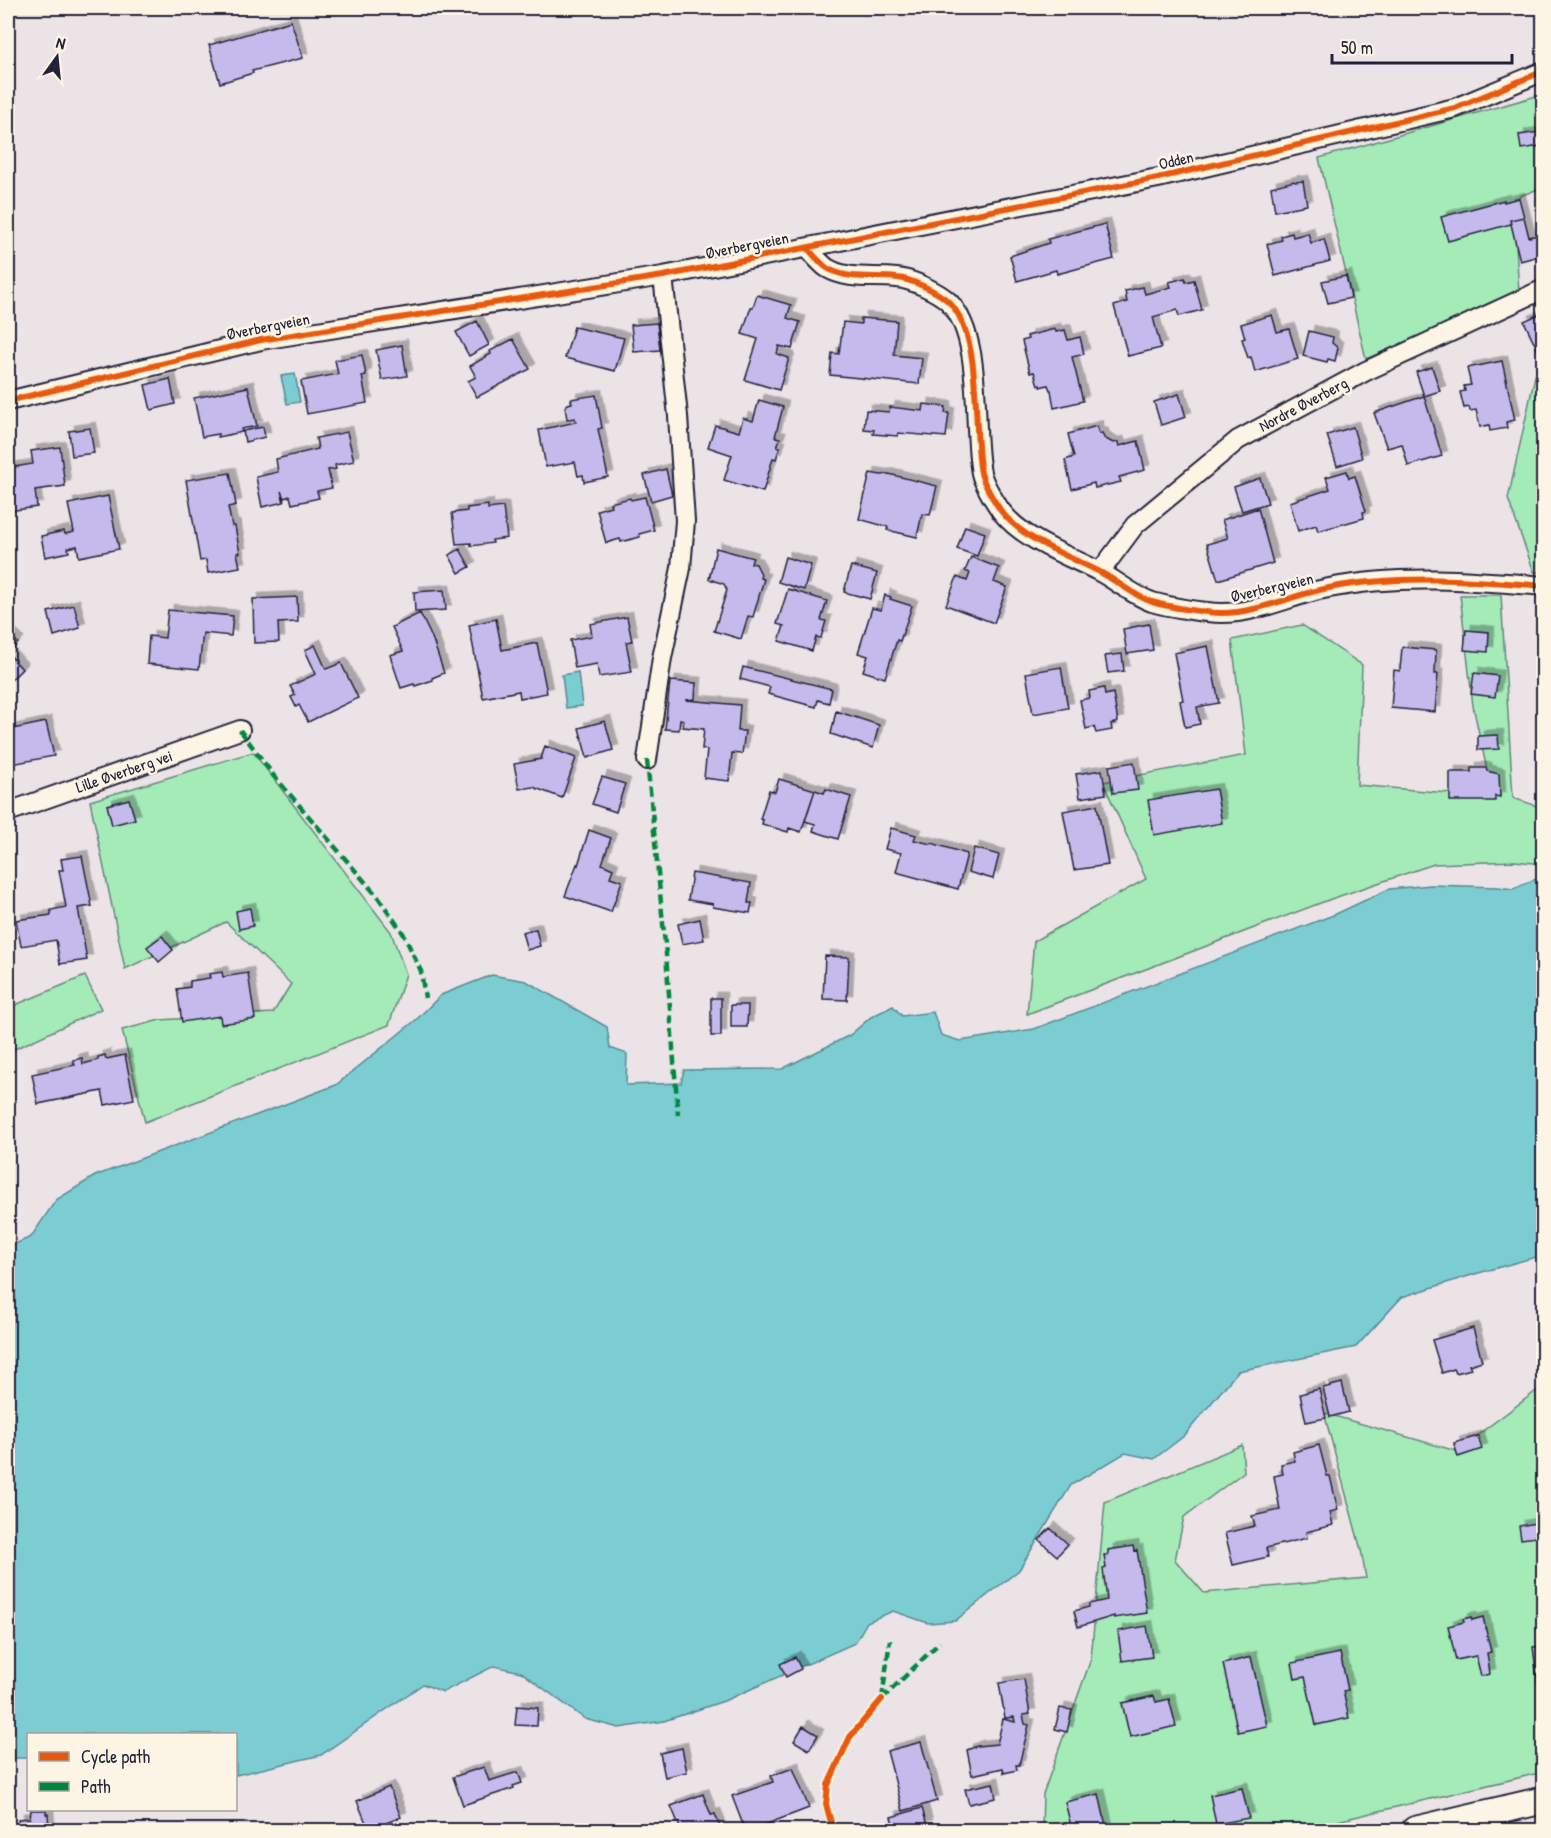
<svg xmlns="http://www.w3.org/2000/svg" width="1551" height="1838" font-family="'Patrick Hand',sans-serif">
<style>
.green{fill:#a4ebb8;stroke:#63867a;stroke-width:1.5}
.water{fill:#7bcdd2;stroke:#578996;stroke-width:1.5}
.building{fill:#c5baec;stroke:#22223b;stroke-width:1.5;filter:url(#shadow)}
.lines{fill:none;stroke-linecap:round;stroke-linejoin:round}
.street-casing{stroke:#22223b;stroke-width:22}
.secondary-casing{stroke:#22223b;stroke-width:30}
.street{stroke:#fcf5e5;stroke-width:18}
.secondary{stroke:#fcf5e5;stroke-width:26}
.quiet{stroke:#00873e;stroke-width:4.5;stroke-dasharray:9 4.5;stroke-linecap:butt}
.cycleway-casing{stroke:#fcf5e5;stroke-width:10}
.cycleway{stroke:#e8590c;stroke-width:6}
.labels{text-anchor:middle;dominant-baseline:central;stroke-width:5;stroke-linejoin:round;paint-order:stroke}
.street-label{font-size:16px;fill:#22223b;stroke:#fcf5e5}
</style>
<defs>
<filter id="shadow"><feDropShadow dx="5.5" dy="-5.5" stdDeviation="0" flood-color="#0004"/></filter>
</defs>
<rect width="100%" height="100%" fill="#ece3e7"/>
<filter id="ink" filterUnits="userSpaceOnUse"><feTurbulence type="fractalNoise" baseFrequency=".0167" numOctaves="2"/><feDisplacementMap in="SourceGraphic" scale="12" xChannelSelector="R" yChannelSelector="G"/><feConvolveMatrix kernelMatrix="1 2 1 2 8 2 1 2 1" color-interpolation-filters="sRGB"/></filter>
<g filter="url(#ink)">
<path class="green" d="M 1543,94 L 1543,187 L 1513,199 L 1519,292 L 1366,359 L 1319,158 Z
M 1543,368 L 1543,572 L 1534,572 L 1508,499 L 1535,376 Z
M 1460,595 L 1501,595 L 1513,798 L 1543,808 L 1543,864 L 1515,861 L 1434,864 L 1331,899 L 1027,1014 L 1034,941 L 1146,879 L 1103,782 L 1246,755 L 1232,640 L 1302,625 L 1362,665 L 1357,785 L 1493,797 L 1473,706 Z
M 253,752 L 391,932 L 406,974 L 389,1025 L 145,1122 L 122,1030 L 160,1020 L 273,1013 L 291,984 L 226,922 L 125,969 L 90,801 Z
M 85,976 L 101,1009 L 8,1052 L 8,1008 Z
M 1543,1386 L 1543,1772 L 1300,1830 L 1042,1830 L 1043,1794 L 1091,1659 L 1105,1502 L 1242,1445 L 1244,1472 L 1184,1517 L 1175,1560 L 1204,1593 L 1366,1578 L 1361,1550 L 1324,1413 L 1456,1451 Z"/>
<path class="water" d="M 295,374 L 300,402 L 287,404 L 281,376 Z
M 578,672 L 582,706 L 566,708 L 562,675 Z
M 1538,878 L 1543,879 L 1543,1255 L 1475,1274 L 1402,1297 L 1356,1347 L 1238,1371 L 1184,1436 L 1154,1459 L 1125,1453 L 1071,1485 L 1019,1570 L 955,1621 L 928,1623 L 893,1611 L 867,1622 L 855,1643 L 724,1701 L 664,1721 L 619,1728 L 585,1719 L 521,1672 L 494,1666 L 443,1692 L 423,1684 L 321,1755 L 236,1775 L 236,1734 L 28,1734 L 28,1758 L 8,1758 L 8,1247 L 31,1237 L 56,1200 L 95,1176 L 336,1085 L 417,1019 L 441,995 L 492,975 L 526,981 L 607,1027 L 610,1048 L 627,1054 L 626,1085 L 681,1083 L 684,1070 L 782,1069 L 850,1035 L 871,1017 L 893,1006 L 902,1016 L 933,1012 L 941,1035 L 960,1041 L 1034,1029 L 1336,914 L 1389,889 L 1431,885 L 1498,887 L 1513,889 Z"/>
<path class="building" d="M 291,21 L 303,58 L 252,71 L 253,73 L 220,83 L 209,45 Z
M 1539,132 L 1541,146 L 1521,149 L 1519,135 Z
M 1294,181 L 1295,182 L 1303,181 L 1307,205 L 1275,211 L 1271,187 Z
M 1519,198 L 1524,217 L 1510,220 L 1511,224 L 1448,241 L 1441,217 L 1504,200 L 1504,202 Z
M 1524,217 L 1529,237 L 1538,235 L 1543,255 L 1520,261 L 1510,220 Z
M 1105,224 L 1114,259 L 1057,274 L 1056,270 L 1017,281 L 1010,256 L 1049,243 L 1048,239 Z
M 1292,233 L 1293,237 L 1308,233 L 1311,243 L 1324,239 L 1330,261 L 1275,276 L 1267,244 L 1282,240 L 1281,236 Z
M 1346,276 L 1351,298 L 1328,303 L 1322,281 Z
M 1185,278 L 1186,282 L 1194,280 L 1202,310 L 1179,316 L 1177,310 L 1153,317 L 1161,348 L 1128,356 L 1114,306 L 1127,302 L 1125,291 L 1143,287 L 1145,294 L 1171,287 L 1169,282 Z
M 757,295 L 791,305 L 787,318 L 800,322 L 792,349 L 779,346 L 777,354 L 789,358 L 779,390 L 745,380 L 758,339 L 742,334 L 751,307 L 753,307 Z
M 1544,312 L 1544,353 L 1540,355 L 1524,321 Z
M 1272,315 L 1277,332 L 1289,329 L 1298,359 L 1255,372 L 1251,357 L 1248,358 L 1242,339 L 1245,338 L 1241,324 Z
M 861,318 L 897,321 L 894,355 L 922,358 L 919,384 L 830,375 L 832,353 L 839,354 L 843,322 L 861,324 Z
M 477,321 L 489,345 L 469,356 L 456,332 Z
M 657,323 L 660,350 L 634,352 L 631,325 Z
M 574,327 L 624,338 L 615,371 L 565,358 Z
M 1055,329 L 1056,332 L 1065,330 L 1068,340 L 1080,337 L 1084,354 L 1072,357 L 1083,401 L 1054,408 L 1051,390 L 1050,390 L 1048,385 L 1040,387 L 1040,385 L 1038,385 L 1034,372 L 1030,373 L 1022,341 L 1028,339 L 1027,336 Z
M 1309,331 L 1333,337 L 1332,343 L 1338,348 L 1335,361 L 1328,359 L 1327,362 L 1303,356 Z
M 513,339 L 530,369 L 477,397 L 468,381 L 476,377 L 470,366 L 491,354 L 490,351 Z
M 402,345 L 407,376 L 382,380 L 376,350 Z
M 362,355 L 366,375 L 362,376 L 367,403 L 307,414 L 301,381 L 338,374 L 335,360 Z
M 1502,361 L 1515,420 L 1506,422 L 1507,428 L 1490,431 L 1489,425 L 1480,427 L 1476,410 L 1470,411 L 1469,407 L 1464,408 L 1460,392 L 1465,391 L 1464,386 L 1471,385 L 1467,368 Z
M 1432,367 L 1440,391 L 1424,396 L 1416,372 Z
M 170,379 L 175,404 L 151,410 L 145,385 Z
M 248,387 L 257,426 L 241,429 L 242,432 L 218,437 L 218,434 L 202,437 L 194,398 Z
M 1179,394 L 1186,417 L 1161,425 L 1154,402 Z
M 596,395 L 602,428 L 598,429 L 608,477 L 584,482 L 583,475 L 578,476 L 575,462 L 546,467 L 539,430 L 576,422 L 575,418 L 567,419 L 565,407 L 568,404 L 572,403 L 571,399 Z
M 1424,396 L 1442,456 L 1408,466 L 1402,444 L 1387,448 L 1374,413 Z
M 759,400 L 783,407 L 775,437 L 780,438 L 777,447 L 780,447 L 776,459 L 773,458 L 763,492 L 724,480 L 732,455 L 708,447 L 715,425 L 739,432 L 743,418 L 753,421 Z
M 924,404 L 946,407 L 945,413 L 949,413 L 946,437 L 898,433 L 898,436 L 873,434 L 874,430 L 864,429 L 866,410 L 889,412 L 890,407 L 923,411 Z
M 1097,426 L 1099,434 L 1102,433 L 1104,438 L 1113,443 L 1118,442 L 1119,446 L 1138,441 L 1145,470 L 1119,477 L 1121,482 L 1095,488 L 1094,483 L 1072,489 L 1065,460 L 1074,457 L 1068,434 Z
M 263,427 L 265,437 L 245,442 L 243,431 Z
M 1353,427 L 1362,458 L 1337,466 L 1327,435 Z
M 90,428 L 94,453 L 72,456 L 69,431 Z
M 347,432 L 354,461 L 335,465 L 336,469 L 328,470 L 332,488 L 317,491 L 319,498 L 292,504 L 290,496 L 284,498 L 281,491 L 284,502 L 262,507 L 256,477 L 278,472 L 276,459 L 318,449 L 316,438 Z
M 60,447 L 65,486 L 35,490 L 37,507 L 8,511 L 8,468 L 33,464 L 31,451 Z
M 666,469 L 672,495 L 651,501 L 644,475 Z
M 1347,471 L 1349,478 L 1355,476 L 1366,511 L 1363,512 L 1364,518 L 1318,531 L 1316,525 L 1298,531 L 1290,502 L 1330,489 L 1326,477 Z
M 230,473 L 236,505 L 228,507 L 232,526 L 235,526 L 240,553 L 237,553 L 240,567 L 208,573 L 206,560 L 200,561 L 186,480 Z
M 870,473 L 881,475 L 889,474 L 937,486 L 930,515 L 922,514 L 917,537 L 887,530 L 888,527 L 859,519 Z
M 1260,478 L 1268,503 L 1242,511 L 1234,487 Z
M 108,496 L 119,549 L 79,557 L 77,546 L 68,548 L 69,552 L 45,557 L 41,536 L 64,531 L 65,534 L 74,532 L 68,504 Z
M 645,497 L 654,530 L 639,534 L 640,537 L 621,542 L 620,539 L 606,543 L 597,510 L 611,506 L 610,503 L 630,498 L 631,500 Z
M 488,505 L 488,509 L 503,507 L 507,538 L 492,540 L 493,543 L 471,546 L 471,543 L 456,544 L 452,513 L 467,511 L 467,508 Z
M 1258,508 L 1273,563 L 1218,580 L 1207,544 L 1228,538 L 1222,520 Z
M 965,526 L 985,533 L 977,556 L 957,549 Z
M 716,548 L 753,558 L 751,563 L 756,564 L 761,574 L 760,578 L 764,579 L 753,617 L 748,616 L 741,639 L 714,631 L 727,590 L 724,584 L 709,579 Z
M 460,549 L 470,567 L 459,573 L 449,555 Z
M 785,557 L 811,565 L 804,590 L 778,582 Z
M 971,557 L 999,568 L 994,582 L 1007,587 L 994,623 L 946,605 L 957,577 L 967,581 L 970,573 L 965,571 Z
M 851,566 L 877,573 L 870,599 L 844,592 Z
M 788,589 L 827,601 L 821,620 L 826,621 L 821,638 L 816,637 L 812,651 L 779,641 L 784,626 L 777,624 Z
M 444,590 L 446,610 L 415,612 L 414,592 Z
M 885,595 L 891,597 L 890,599 L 912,606 L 900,641 L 897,640 L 885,678 L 863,671 L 868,656 L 858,653 L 872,608 L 881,610 Z
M 297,597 L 298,622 L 278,623 L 279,642 L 254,643 L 253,599 Z
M 74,605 L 80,628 L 54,636 L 48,612 Z
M 168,610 L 233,616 L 231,636 L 203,633 L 199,669 L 147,664 L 149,636 L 165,638 Z
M 420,613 L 433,640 L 444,673 L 432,678 L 433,680 L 415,686 L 414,684 L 401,688 L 390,655 L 403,651 L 392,627 Z
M 627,617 L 632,641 L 626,642 L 632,672 L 599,677 L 597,664 L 575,668 L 570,640 L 592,636 L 590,624 Z
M 496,619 L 502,650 L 537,643 L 547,693 L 520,698 L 519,691 L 483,698 L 469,625 Z
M 1149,624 L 1153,650 L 1127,654 L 1123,629 Z
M 1466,630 L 1489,632 L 1488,652 L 1464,650 Z
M 8,632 L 18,643 L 8,653 Z
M 315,645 L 326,669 L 341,663 L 358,698 L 308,722 L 299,705 L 296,707 L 291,697 L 295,695 L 290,686 L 316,674 L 305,650 Z
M 1208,646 L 1219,703 L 1197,707 L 1200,724 L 1185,727 L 1180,701 L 1183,700 L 1174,653 Z
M 1402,647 L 1436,650 L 1435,674 L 1438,674 L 1435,712 L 1391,708 L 1394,670 L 1400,671 Z
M 8,653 L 22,669 L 8,683 Z
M 1122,654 L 1124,671 L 1108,673 L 1105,656 Z
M 743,667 L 832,689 L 829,703 L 818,700 L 816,707 L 768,694 L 770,687 L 740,679 Z
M 1061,667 L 1068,708 L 1033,714 L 1026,673 Z
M 1474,673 L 1498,676 L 1495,697 L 1471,694 Z
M 670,681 L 696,683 L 695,699 L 686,700 L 740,705 L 738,731 L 745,731 L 742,754 L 732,753 L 729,781 L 704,778 L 707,750 L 702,749 L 704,729 L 683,727 L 684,720 L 680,719 L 679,730 L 665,729 Z
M 1104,688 L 1105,695 L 1113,693 L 1118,722 L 1111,724 L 1112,730 L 1096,733 L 1094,727 L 1086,729 L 1080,700 L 1090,698 L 1089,691 Z
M 836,711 L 879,725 L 873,748 L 831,734 Z
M 605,721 L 613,750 L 587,758 L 579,728 Z
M 46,722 L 54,756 L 12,764 L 8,751 L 8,730 Z
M 1498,735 L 1499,749 L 1478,750 L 1478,736 Z
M 545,746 L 576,758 L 562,798 L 533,787 L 519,789 L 514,764 L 541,759 Z
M 1134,762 L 1138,790 L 1113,793 L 1109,766 Z
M 1471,768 L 1486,768 L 1487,771 L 1499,774 L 1500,797 L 1495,796 L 1495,801 L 1450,801 L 1450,772 L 1471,772 Z
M 1102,770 L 1106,794 L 1080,798 L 1076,774 Z
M 602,777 L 625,784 L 616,812 L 592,804 Z
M 779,779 L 815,790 L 801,832 L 789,828 L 788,832 L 762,824 L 763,820 L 760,819 L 769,790 L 775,792 Z
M 826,789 L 851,797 L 838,839 L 813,831 L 815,824 L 805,821 L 815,790 L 824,793 Z
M 1216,789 L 1222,823 L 1154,835 L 1148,800 Z
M 129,799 L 135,819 L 112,825 L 107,805 Z
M 1097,805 L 1108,865 L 1074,870 L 1063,811 Z
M 891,828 L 916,835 L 914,840 L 931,844 L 932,843 L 967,854 L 958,889 L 896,872 L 901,853 L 885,849 Z
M 589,830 L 611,838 L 602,864 L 613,869 L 610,877 L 622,881 L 611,912 L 565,896 L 577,864 L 578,865 Z
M 974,848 L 999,855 L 993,879 L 968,872 Z
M 82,856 L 92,906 L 78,908 L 87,960 L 60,964 L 56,940 L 21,946 L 16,920 L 51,915 L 51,910 L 66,907 L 59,870 L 63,870 L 61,859 Z
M 692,873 L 751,883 L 748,903 L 752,903 L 750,913 L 713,907 L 713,904 L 688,900 Z
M 250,908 L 253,926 L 239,929 L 236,911 Z
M 700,919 L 704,940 L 682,944 L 678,924 Z
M 536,929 L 540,946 L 527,950 L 522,932 Z
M 162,936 L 173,950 L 159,962 L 147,947 Z
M 825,956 L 849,957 L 847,1000 L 823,999 Z
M 222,972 L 223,977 L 248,973 L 255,1019 L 221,1024 L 220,1016 L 182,1022 L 177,989 L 190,987 L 190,981 L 210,978 L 209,974 Z
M 711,998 L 721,998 L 721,1036 L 711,1036 Z
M 731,1005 L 748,1005 L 747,1027 L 731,1027 Z
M 105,1055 L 106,1059 L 125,1055 L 134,1099 L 105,1105 L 102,1091 L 38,1104 L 32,1074 L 75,1065 L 73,1060 L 82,1058 L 83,1064 L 98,1060 L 98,1057 Z
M 1473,1328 L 1482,1361 L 1469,1365 L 1471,1369 L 1456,1373 L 1454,1369 L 1442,1373 L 1432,1340 Z
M 1342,1383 L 1349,1412 L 1330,1417 L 1323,1388 Z
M 1319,1389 L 1326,1418 L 1306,1422 L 1300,1394 Z
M 1478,1436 L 1482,1449 L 1458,1457 L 1454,1443 Z
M 1319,1445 L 1327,1476 L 1330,1476 L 1338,1510 L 1330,1512 L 1333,1525 L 1306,1532 L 1307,1538 L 1266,1548 L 1268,1557 L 1233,1565 L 1225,1533 L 1255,1526 L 1252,1516 L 1280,1510 L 1274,1476 L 1283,1474 L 1281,1464 L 1295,1461 L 1293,1452 Z
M 1542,1522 L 1544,1536 L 1521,1539 L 1519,1526 Z
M 1050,1528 L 1068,1544 L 1057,1556 L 1039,1540 Z
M 1133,1546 L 1134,1551 L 1137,1550 L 1147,1613 L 1114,1618 L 1114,1616 L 1078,1627 L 1074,1611 L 1089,1607 L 1089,1604 L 1107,1600 L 1103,1569 L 1106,1568 L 1104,1555 L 1108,1555 L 1108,1550 Z
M 1471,1617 L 1472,1620 L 1483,1617 L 1491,1652 L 1487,1653 L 1490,1674 L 1481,1676 L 1476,1656 L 1456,1660 L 1448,1626 L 1464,1622 L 1463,1619 Z
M 1147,1626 L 1152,1657 L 1122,1661 L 1118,1631 Z
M 1544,1646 L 1544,1693 L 1539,1693 L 1533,1647 Z
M 1340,1653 L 1348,1690 L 1343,1691 L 1349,1718 L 1316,1725 L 1305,1677 L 1295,1679 L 1292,1663 Z
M 795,1657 L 801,1669 L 786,1677 L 780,1664 Z
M 1251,1657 L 1267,1726 L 1238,1732 L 1223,1664 Z
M 1024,1679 L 1030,1714 L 1023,1715 L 1025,1724 L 1029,1725 L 1019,1765 L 1016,1765 L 1017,1770 L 1004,1773 L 1003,1768 L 972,1775 L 967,1750 L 977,1746 L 997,1744 L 1003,1719 L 1015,1722 L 1014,1717 L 1005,1718 L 999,1683 Z
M 1154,1696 L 1156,1702 L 1169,1699 L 1176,1726 L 1130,1737 L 1122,1703 Z
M 517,1706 L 538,1708 L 537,1726 L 515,1725 Z
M 1060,1708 L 1072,1710 L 1067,1732 L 1055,1729 Z
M 803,1726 L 818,1735 L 809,1750 L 794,1741 Z
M 921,1742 L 937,1801 L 903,1811 L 887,1751 Z
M 682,1748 L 687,1772 L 665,1777 L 660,1753 Z
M 484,1767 L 489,1781 L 518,1772 L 522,1783 L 513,1786 L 514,1788 L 463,1805 L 453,1777 Z
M 793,1768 L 809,1808 L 751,1830 L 745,1830 L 732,1796 L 773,1782 L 771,1776 Z
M 993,1783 L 996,1798 L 969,1804 L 965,1789 Z
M 389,1787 L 401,1817 L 369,1830 L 357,1801 Z
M 1242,1788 L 1249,1818 L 1216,1824 L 1210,1795 Z
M 703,1794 L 711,1815 L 715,1814 L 720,1827 L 717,1828 L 718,1830 L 681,1830 L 671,1806 Z
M 1099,1794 L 1107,1830 L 1072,1830 L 1065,1802 Z
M 922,1808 L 927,1825 L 906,1830 L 895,1830 L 891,1817 Z
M 31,1810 L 46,1810 L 46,1814 L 48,1814 L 49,1829 L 25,1830 L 19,1827 L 18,1819 L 30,1818 Z"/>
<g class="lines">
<g class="street-casing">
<path id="street" d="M 807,248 C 813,254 820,263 827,268 C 849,281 874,275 897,278 C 911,279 939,292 949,302 C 984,338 972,427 981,473 C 984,485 995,502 1001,511 C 1023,540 1067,555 1098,571 C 1116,580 1132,595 1152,602 C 1169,607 1205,613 1222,613 C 1259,613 1294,594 1329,588 C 1398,574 1474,580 1544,586
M 8,401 L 261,340 L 663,276 L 1158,178 L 1455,108 L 1544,71
M 1100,572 L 1135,525 L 1238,440 L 1366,371 L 1544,289
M 647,760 L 662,658 L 681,568 L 685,521 L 678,416 L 663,276
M 8,812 L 240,730"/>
</g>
<g class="secondary-casing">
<path id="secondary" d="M 1415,1830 L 1544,1800"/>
</g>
<use href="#street" class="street"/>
<use href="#secondary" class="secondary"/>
<path class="quiet" d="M 240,730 L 274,776 L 378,897 L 403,933 L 421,971 L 425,998
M 647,760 L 666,954 L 678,1115
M 882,1699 L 940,1642
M 882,1699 L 890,1640"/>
<g class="cycleway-casing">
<path id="cycleway" d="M 807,248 C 813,254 820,263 827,268 C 849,281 874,275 897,278 C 911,279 939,292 949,302 C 984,338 972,427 981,473 C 984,485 995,502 1001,511 C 1023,540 1067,555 1098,571 C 1116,580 1132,595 1152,602 C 1169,607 1205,613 1222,613 C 1259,613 1294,594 1329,588 C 1398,574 1474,580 1544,586
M 8,401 L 261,340 L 663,276 L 1158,178 L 1455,108 L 1544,71
M 833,1830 L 826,1804 L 828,1785 L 850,1737 L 882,1699"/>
</g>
<use href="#cycleway" class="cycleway"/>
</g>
</g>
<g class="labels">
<g class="street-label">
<text transform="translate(1176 160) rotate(-13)">Odden</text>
<text transform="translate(747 245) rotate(-11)">Øverbergveien</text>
<text transform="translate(268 326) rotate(-11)">Øverbergveien</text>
<text transform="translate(1303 404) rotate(-28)">Nordre Øverberg</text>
<text transform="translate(1272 587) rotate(-13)">Øverbergveien</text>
<text transform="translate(124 771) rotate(-19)">Lille Øverberg vei</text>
</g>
</g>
<rect width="1551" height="1838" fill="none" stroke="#fcf5e5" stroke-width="30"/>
<rect x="15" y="15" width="1521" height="1808" fill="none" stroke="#22223b" stroke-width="2" filter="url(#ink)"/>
<rect x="27" y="1733" width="210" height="78" fill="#fcf5e5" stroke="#a5a1a1" stroke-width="1.5"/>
<rect x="39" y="1752" width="30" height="9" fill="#e8590c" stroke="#a5a1a1" stroke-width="1.5"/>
<text x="81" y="1763" font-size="18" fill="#22223b">Cycle path</text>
<rect x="39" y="1782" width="30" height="9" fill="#00873e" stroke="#a5a1a1" stroke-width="1.5"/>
<text x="81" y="1793" font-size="18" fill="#22223b">Path</text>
<g transform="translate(57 57) rotate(15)" stroke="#fcf5e5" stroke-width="4.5" paint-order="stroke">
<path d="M0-4.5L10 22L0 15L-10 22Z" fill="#22223b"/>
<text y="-9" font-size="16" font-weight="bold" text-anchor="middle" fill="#22223b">N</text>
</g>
<path d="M1332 54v9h180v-9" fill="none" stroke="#22223b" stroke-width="3"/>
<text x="1341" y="54" font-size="18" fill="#22223b" stroke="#fcf5e5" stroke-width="4.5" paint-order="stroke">50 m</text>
</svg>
